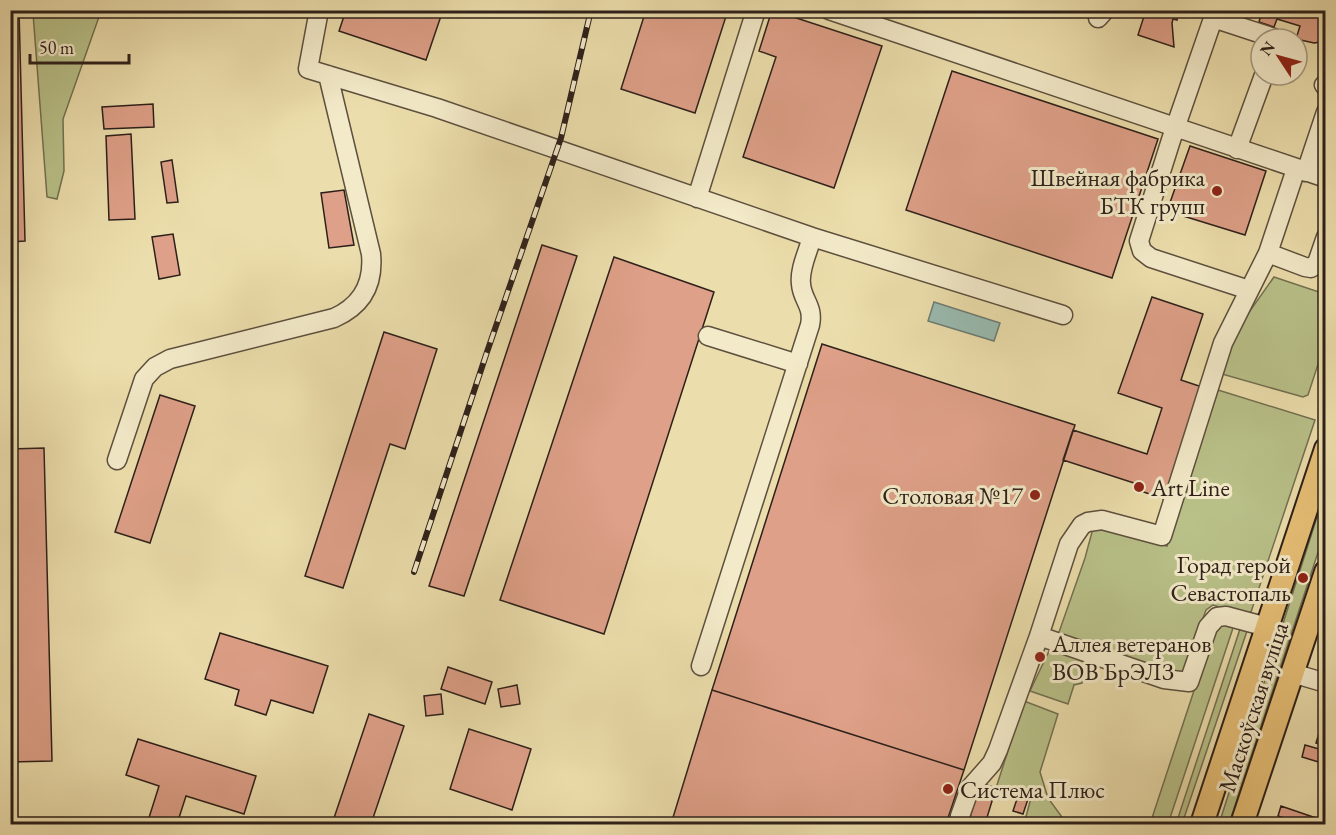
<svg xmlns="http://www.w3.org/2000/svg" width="1336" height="835" font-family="'EB Garamond',serif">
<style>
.green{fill:#b9c189;stroke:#737052;stroke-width:1.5}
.water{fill:#99bbb0;stroke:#6e7d74;stroke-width:1.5}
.building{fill:#dea088;stroke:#2d201a;stroke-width:1.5}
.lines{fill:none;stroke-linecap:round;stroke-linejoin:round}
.minor-casing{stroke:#5d503e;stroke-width:21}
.major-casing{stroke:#2d201a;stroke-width:26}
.minor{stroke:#f3eac9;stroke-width:18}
.major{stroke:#e6bf76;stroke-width:22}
.rail-casing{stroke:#2d201a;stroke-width:6}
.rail{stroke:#f3eac9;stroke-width:4;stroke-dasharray:11;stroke-linecap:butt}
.poi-dot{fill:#8f2418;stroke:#f3eac9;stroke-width:2}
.labels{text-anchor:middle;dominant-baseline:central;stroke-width:6;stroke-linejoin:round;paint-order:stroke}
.poi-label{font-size:24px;fill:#2d201a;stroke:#f3eac9;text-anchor:end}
.street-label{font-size:24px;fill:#2d201a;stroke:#f3eac9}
</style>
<rect width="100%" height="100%" fill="#ecdeac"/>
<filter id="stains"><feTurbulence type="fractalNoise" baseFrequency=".00333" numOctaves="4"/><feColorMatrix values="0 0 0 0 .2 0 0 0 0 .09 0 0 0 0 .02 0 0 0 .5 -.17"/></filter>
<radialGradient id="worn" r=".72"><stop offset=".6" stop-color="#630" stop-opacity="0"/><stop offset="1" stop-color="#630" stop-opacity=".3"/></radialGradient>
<path class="green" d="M 37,11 L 101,11 L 63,119 L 64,171 L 57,199 L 47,197 L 33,13 Z
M 1274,277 L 1325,294 L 1325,343 L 1308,395 L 1303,397 L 1222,374 L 1235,332 Z
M 1218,390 L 1315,420 L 1251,612 L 1245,615 L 1213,605 L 1206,610 L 1183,673 L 1173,676 L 1058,635 L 1085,558 L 1092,532 L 1098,528 L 1167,546 Z
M 1325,492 L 1325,531 L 1229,824 L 1219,824 Z
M 1222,622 L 1234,625 L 1168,824 L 1150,824 L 1215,627 Z
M 1240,629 L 1247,631 L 1182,824 L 1176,824 Z
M 1050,649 L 1089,661 L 1082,683 L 1074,685 L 1068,704 L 1030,691 Z
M 1024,701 L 1058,714 L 1040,772 L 1048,798 L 1067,824 L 1024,824 L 1031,798 L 996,788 Z"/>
<path class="water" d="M 934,302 L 1000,323 L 994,341 L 928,321 Z"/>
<path class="building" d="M 10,10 L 19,10 L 25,241 L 10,242 Z
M 346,10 L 443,10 L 426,60 L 339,31 Z
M 646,10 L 728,10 L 695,113 L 621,89 Z
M 772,10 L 882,46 L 834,188 L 743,157 L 776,57 L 759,51 Z
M 1136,10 L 1179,10 L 1177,20 L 1173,19 L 1172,23 L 1174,47 L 1138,35 L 1145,13 Z
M 1262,10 L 1326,10 L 1326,38 L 1321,40 L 1321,42 L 1314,43 L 1296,39 L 1300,26 L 1277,19 L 1274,27 L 1259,22 Z
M 952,71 L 1158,139 L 1112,278 L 906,210 Z
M 153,104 L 154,127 L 104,129 L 102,107 Z
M 131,134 L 135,219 L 109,220 L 106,136 Z
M 1190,146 L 1266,171 L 1245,235 L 1167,211 Z
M 172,160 L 178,202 L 167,203 L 161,162 Z
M 344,190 L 354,245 L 329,248 L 321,193 Z
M 173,234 L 180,275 L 159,279 L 152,237 Z
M 542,245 L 577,256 L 464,596 L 429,586 Z
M 614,257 L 714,292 L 604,634 L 500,600 Z
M 1152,297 L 1203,314 L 1181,380 L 1202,387 L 1164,499 L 1135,489 L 1137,484 L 1063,460 L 1073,430 L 1147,454 L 1162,408 L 1118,393 Z
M 384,332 L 437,349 L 405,449 L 390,444 L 343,588 L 305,576 Z
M 822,344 L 1075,425 L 964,770 L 712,690 Z
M 160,395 L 195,406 L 150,543 L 115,532 Z
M 44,448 L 52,761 L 10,762 L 10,449 Z
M 220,633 L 328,666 L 313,713 L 271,700 L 266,715 L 235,705 L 239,690 L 205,679 Z
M 448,667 L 492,682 L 485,704 L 441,689 Z
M 517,685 L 520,704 L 501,707 L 498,689 Z
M 712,690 L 964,770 L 946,824 L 671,824 Z
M 441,694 L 443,714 L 426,716 L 424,696 Z
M 369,714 L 404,726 L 371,824 L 332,824 Z
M 469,729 L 531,749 L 512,810 L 450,789 Z
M 1320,730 L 1326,732 L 1326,746 L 1316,743 Z
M 138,739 L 256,776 L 244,814 L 186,796 L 177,824 L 147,824 L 159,786 L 126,775 Z
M 1305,745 L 1326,751 L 1322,763 L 1302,757 Z
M 980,783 L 996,788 L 985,824 L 968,824 Z
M 1018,796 L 1028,799 L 1023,814 L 1013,811 Z
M 1281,806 L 1316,818 L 1313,824 L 1301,824 L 1278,816 Z"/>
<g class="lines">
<g class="minor-casing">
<path id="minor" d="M 319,10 L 308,69 L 437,108 L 812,237 L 1063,315
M 829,10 L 1326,178
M 1216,10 L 1171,140 L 1139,241 L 1142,251 L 1151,258 L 1249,290
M 1098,18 L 1105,10
M 1213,18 L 1274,38
M 1324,85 L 1326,86
M 1237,149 L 1264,75
M 1296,169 L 1268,253 L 1305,267 L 1311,268 L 1317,263 L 1326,237
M 1306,172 L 1326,112
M 697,198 L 756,10
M 708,336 L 798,364
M 117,460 L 144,379 L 155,367 L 170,359 L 334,318 C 361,306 374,285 371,254 L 328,75
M 1267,627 L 1226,616 L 1217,617 L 1208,627 L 1189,682 L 1164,679 L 1039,636 L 1069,544 L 1082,525 L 1088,522 L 1102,520 L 1162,536 L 1223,343 L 1268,253
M 701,666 L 810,325 C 814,306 802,300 801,284 C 799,269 808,252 812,237
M 1292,673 L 1326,683
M 960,816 L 970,788 L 992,763 L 998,750 L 1039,636"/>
</g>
<g class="major-casing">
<path id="major" d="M 1202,824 L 1326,449
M 1242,824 L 1326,572"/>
</g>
<use href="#minor" class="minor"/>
<use href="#major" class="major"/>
<g class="rail-casing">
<path id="rail" d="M 837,11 L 838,10
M 414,572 L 487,352 L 561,138 L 591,10"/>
</g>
<use href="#rail" class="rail"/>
</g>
<g class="poi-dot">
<circle cx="1217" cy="191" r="6"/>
<circle cx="1139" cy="487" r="6"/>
<circle cx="1035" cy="495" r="6"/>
<circle cx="1303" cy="578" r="6"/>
<circle cx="1040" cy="657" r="6"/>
<circle cx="948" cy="789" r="6"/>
</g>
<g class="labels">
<g class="poi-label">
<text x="1205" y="177">Швейная фабрика<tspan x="1205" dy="28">БТК групп</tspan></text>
<text x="1151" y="487" text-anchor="start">Art Line</text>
<text x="1023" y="495">Столовая №17</text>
<text x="1291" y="564">Горад герой<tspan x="1291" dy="28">Севастопаль</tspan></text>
<text x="1052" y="643" text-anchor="start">Аллея ветеранов<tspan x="1052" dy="28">ВОВ БрЭЛЗ</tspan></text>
<text x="960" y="789" text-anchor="start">Система Плюс</text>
</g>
<g class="street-label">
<text transform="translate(1253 707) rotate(-72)">Маскоўская вуліца</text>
</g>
</g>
<rect width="1336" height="835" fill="none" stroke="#ecdeac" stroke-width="36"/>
<rect x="12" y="12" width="1312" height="811" fill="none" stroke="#2d201a" stroke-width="3"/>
<rect x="18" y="18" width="1300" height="799" fill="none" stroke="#2d201a" stroke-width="1.5"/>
<g transform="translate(1279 57) rotate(306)"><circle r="28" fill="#f3eac9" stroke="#a49983" stroke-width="1.5"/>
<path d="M0-4.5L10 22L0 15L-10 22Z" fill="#8f2418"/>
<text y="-9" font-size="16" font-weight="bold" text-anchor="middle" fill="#2d201a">N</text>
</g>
<path d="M30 54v9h99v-9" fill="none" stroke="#2d201a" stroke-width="3"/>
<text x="39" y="54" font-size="18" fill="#2d201a" stroke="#f3eac9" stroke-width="4.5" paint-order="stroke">50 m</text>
<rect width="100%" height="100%" filter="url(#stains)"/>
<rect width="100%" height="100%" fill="url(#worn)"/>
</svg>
